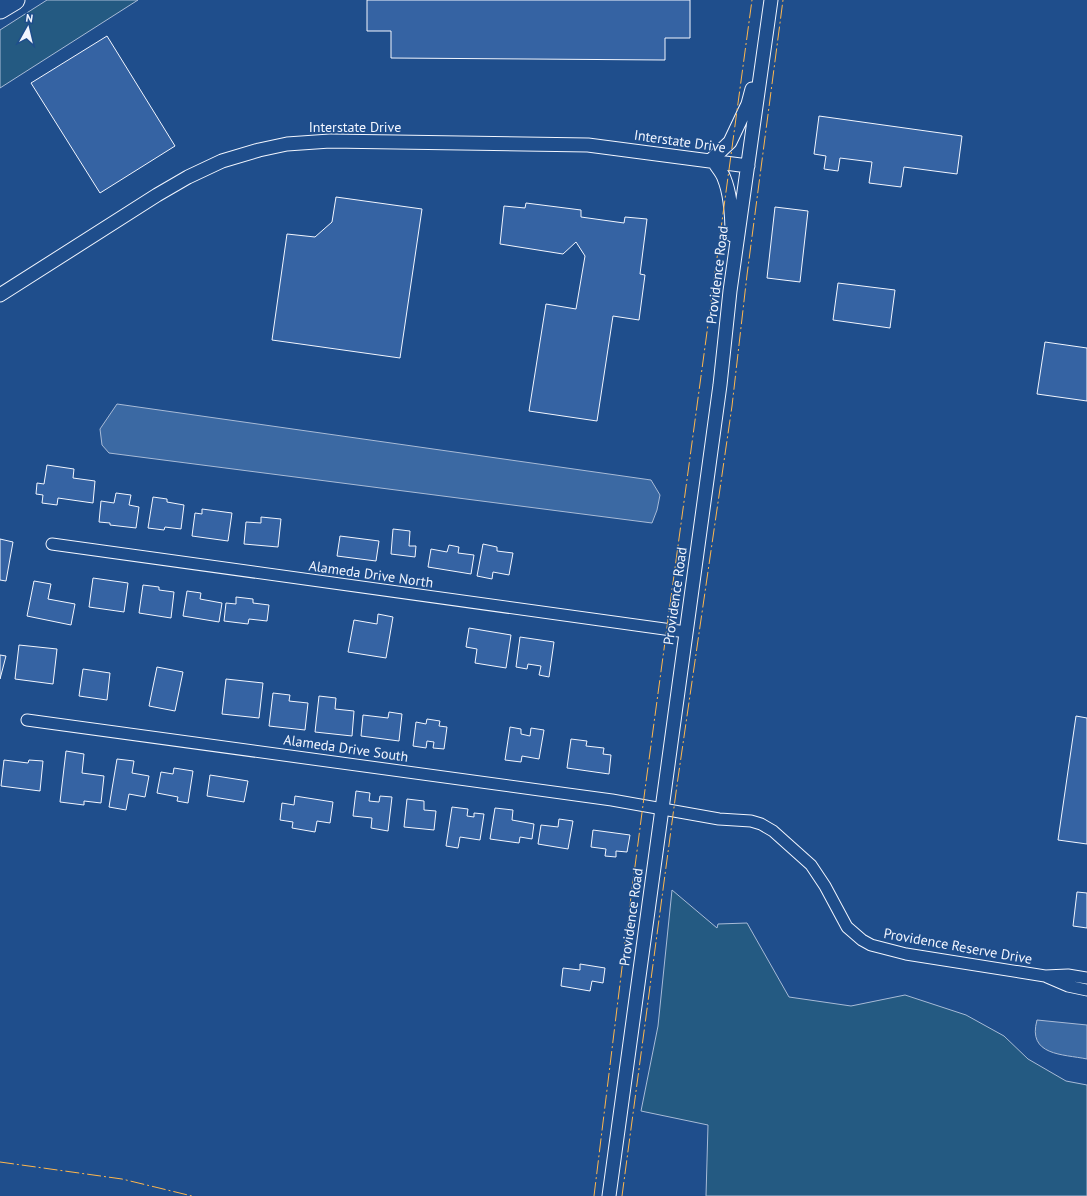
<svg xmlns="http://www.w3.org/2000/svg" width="1087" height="1196" font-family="'PT Sans',sans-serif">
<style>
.green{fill:#245a82;stroke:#a8bbd7}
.water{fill:#3b69a3;stroke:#a8bbd7}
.building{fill:#3563a3;stroke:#f2f6ff}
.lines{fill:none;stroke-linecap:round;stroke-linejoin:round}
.minor-casing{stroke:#f2f6ff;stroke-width:13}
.tertiary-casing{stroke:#f2f6ff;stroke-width:15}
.motorway-casing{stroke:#f2f6ff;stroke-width:21}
.minor{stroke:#1f4e8c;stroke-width:11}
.tertiary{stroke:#1f4e8c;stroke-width:13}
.motorway{stroke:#1f4e8c;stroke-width:19}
.power{stroke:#ffb74d;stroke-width:1;stroke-dasharray:14 3 2 3;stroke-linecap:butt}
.labels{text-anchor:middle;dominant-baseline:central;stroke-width:3;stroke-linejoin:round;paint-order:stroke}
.street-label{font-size:14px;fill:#f2f6ff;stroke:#1f4e8c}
</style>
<rect width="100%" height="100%" fill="#1f4e8c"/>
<path class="green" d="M 47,0 L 138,0 L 0,88 L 0,30 Z
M 672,890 L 717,928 L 718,924 L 747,923 L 789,997 L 851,1006 L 905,995 L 966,1015 L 1004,1036 L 1028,1059 L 1066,1081 L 1087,1085 L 1087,1196 L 706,1196 L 708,1125 L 641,1111 L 658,1026 Z"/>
<path class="water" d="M 117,404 L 651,480 L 660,495 L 657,510 L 652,523 L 109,453 L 102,445 L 100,429 Z
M 1037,1020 L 1087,1025 L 1087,1059 C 1063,1054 1027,1056 1037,1020 Z"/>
<path class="building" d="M 367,0 L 690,0 L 690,38 L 665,38 L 665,60 L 391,58 L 391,31 L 367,31 Z
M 107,36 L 175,146 L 100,193 L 31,83 Z
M 819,116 L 962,136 L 957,174 L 904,167 L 901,187 L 869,183 L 872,162 L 840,158 L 838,171 L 824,169 L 826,156 L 814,154 Z
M 336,197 L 422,209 L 400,358 L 272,340 L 287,234 L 315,237 L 332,222 Z
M 526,203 L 581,210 L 581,217 L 624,223 L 625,217 L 647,219 L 640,274 L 645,275 L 639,320 L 613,316 L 597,421 L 529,411 L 546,304 L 576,309 L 585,256 L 576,242 L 563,254 L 500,244 L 504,206 L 525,208 Z
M 775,207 L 808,211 L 800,282 L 767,278 Z
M 838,283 L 895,290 L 890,328 L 833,320 Z
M 1045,342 L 1087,348 L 1087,401 L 1037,394 Z
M 47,465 L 74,469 L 73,478 L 95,481 L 93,503 L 58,498 L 57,505 L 42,503 L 43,495 L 36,494 L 37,483 L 44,484 Z
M 116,493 L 131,495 L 129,505 L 139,507 L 136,528 L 110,525 L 110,523 L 99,522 L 101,501 L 114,503 Z
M 153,497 L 167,499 L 167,502 L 184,505 L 181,529 L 165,527 L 164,530 L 148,528 Z
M 202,509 L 232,513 L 228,541 L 192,536 L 195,513 L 202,514 Z
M 261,517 L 281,519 L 278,547 L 244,544 L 246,522 L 261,523 Z
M 393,529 L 410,531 L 409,546 L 416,546 L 415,557 L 391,554 Z
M 340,536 L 379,541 L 376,561 L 337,556 Z
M 0,539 L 13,542 L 6,581 L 0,580 Z
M 483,544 L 497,547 L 497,551 L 513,553 L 509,575 L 493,572 L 492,579 L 477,576 Z
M 449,545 L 459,547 L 458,553 L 474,555 L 471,574 L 428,567 L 431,549 L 447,552 Z
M 93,578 L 128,583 L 124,612 L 89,607 Z
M 34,581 L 51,584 L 48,599 L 75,604 L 71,625 L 27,616 Z
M 143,585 L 159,587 L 159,590 L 174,592 L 171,618 L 139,613 Z
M 187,591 L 201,593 L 200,599 L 222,603 L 219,622 L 183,616 Z
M 236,597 L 253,599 L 253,603 L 269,605 L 267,621 L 249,619 L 248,624 L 224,621 L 226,603 L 236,604 Z
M 378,614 L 393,617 L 386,658 L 348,652 L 354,620 L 377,624 Z
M 469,628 L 511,635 L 506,668 L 475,663 L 477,649 L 466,647 Z
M 520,637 L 554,642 L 549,677 L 539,675 L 541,666 L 528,664 L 527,669 L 516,667 Z
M 19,645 L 57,649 L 53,684 L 15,679 Z
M 0,655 L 6,656 L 0,679 Z
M 157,667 L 183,672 L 175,711 L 149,706 Z
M 83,669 L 110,673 L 107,700 L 79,696 Z
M 226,679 L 263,683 L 259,718 L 222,714 Z
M 273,693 L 290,695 L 289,701 L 308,703 L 305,730 L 269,726 Z
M 319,696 L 336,698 L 335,709 L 354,711 L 352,736 L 315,732 Z
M 389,712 L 402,714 L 399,741 L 361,736 L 363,715 L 388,718 Z
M 1076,716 L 1087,718 L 1087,844 L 1058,840 Z
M 427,719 L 440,721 L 439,726 L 447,727 L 444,749 L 433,748 L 434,742 L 427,741 L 426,748 L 413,746 L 416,722 L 426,724 Z
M 510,727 L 521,729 L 521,734 L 530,736 L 531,728 L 544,730 L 539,759 L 522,756 L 521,762 L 505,760 Z
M 571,739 L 587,741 L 586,746 L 604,748 L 603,754 L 611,755 L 609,774 L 567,768 Z
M 66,751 L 84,754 L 82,773 L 104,776 L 101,803 L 84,801 L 84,805 L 60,802 Z
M 117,759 L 134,761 L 132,773 L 149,776 L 145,797 L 129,794 L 126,810 L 109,807 Z
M 4,760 L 28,763 L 29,760 L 43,761 L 40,791 L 1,786 Z
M 174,768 L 193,771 L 188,803 L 177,801 L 178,797 L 157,793 L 161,772 L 173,774 Z
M 210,775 L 248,781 L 244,802 L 207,796 Z
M 356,791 L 370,793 L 369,801 L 379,802 L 380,796 L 392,797 L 388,831 L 371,828 L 372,818 L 353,816 Z
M 295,796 L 333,802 L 330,823 L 317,821 L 315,832 L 292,828 L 293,822 L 280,820 L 282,803 L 294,805 Z
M 407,799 L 424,801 L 424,810 L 436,811 L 434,830 L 404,827 Z
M 452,807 L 468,809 L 467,816 L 474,817 L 474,813 L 484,814 L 480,840 L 460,837 L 458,848 L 446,846 Z
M 495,808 L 513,810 L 512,820 L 534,824 L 532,839 L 520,837 L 519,843 L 490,839 Z
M 559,819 L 573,821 L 568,849 L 538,844 L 541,825 L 558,827 Z
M 593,830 L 630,835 L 627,852 L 616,851 L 616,857 L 605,856 L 606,849 L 591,847 Z
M 1077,892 L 1087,893 L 1087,928 L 1073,926 Z
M 580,964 L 605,968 L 603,983 L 592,981 L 590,991 L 561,986 L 563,968 L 580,970 Z"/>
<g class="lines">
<g class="minor-casing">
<path id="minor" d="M 52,544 L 686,632
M 27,720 L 612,800 L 719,819 L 751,821 L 761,824 L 773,831 L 811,865 L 825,886 L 847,927 L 862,940 L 871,945 L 906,954 L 1045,976 L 1068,975 L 1087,978
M 1047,977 L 1068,986 L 1087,990"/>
</g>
<g class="tertiary-casing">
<path id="tertiary" d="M 710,161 L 730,142 L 748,104 L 752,89
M 714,162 C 717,167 722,172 724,178 C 731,195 732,217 732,235
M 0,295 L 157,195 L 188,177 L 222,161 L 259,150 L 287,144 L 330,141 L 588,145 L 748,166
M 609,1196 L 720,385 L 730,291 L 771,0"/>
</g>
<g class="motorway-casing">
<path id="motorway" d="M 0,9 L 15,0"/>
</g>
<use href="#minor" class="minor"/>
<use href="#tertiary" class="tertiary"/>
<use href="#motorway" class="motorway"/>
<path class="power" d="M 0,1162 L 122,1179 L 192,1196
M 594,1196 L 625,943 L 646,782 L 752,0
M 622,1196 L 677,785 L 732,406 L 747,275 L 783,0"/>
</g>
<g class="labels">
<g class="street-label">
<text x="355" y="127">Interstate Drive</text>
<text transform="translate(680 141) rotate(8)">Interstate Drive</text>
<text transform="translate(717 275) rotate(-83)">Providence Road</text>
<text transform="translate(371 574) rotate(8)">Alameda Drive North</text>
<text transform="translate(675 596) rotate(-82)">Providence Road</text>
<text transform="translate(346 748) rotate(8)">Alameda Drive South</text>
<text transform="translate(631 917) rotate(-82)">Providence Road</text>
<text transform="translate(958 946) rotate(10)">Providence Reserve Drive</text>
</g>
</g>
<g transform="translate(28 28) rotate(8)" stroke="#1f4e8c" stroke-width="3" paint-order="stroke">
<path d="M0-3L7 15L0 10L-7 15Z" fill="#f2f6ff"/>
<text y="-6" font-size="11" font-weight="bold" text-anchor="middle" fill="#f2f6ff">N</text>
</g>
</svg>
